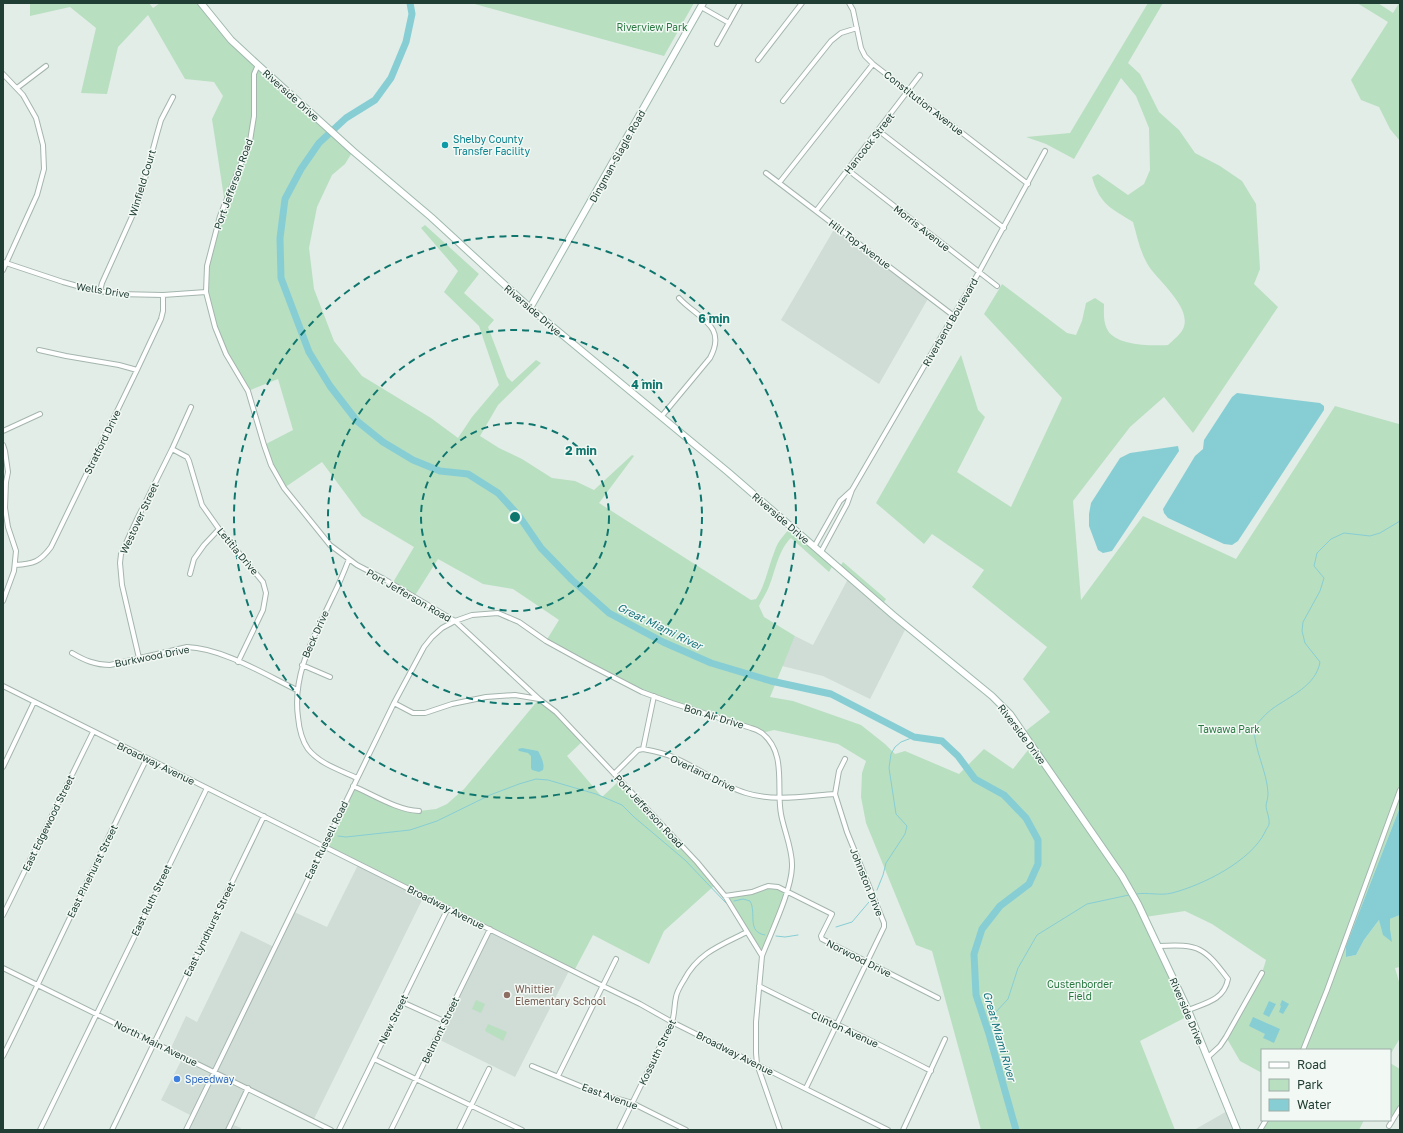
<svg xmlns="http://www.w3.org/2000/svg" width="1403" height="1133" font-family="'Golos Text',sans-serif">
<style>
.built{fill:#d0dcd6}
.green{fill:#b9dfc1}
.water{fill:#87ced4}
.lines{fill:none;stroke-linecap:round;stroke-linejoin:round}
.stream{stroke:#87ced4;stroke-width:1}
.river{stroke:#87ced4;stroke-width:7}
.street-casing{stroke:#a4b5ae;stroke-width:6}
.secondary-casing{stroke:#9fb9ae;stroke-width:8}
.street{stroke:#fff;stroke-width:4}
.secondary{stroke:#fff;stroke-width:6}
.ring{fill:none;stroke:#0f766e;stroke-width:2;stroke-dasharray:7 5}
.culture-dot{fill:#0f9aa8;stroke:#f2f9f5;stroke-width:1.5}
.education-dot{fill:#8d6e63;stroke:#f2f9f5;stroke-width:1.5}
.shop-dot{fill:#3f7fe0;stroke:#f2f9f5;stroke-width:1.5}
.labels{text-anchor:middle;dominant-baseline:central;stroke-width:3;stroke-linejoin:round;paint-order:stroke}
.park-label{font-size:10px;fill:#297741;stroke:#f2f9f5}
.street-label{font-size:10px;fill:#213e34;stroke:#f2f9f5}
.culture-label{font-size:10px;fill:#0d838f;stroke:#f2f9f5;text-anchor:start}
.education-label{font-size:10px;fill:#785e54;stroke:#f2f9f5;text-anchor:start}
.shop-label{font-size:10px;fill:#366cbe;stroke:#f2f9f5;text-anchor:start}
.water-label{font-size:11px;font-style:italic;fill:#18747d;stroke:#f2f9f5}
.centre{fill:#0f766e;stroke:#f2f9f5;stroke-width:2}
.ring-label{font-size:12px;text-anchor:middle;font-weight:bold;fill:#0f766e;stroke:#f2f9f5;stroke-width:3;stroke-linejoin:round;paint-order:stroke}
</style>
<rect width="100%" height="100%" fill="#e2ede7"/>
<path class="built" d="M 836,226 L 929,297 L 879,384 L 781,320 Z
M 849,577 L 907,626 L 870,699 L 823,676 L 782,666 L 795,636 L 813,645 Z
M 359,863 L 424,896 L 313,1121 L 248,1088 L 231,1124 L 241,1128 L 240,1130 L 186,1130 L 192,1116 L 161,1100 L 183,1057 L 170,1050 L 186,1016 L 197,1022 L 241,931 L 274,947 L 292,911 L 327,927 Z
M 490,929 L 570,969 L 515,1077 L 436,1038 Z
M 1229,1110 L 1237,1130 L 1194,1130 Z"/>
<path class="green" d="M 30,3 L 149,3 L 153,8 L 160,3 L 201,3 L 231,40 L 353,151 L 345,164 L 332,175 L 317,207 L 309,248 L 314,289 L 334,341 L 362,376 L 431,418 L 458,438 L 472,417 L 499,385 L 479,326 L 444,292 L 458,271 L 421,228 L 425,225 L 479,274 L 464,293 L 494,320 L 488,327 L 507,377 L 512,382 L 536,360 L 541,363 L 498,405 L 480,436 L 499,448 L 522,459 L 552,478 L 575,481 L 594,490 L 632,455 L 634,456 L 599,503 L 751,600 L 756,599 C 766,584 768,567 775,550 C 778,541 785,534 791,527 L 834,563 L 829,572 L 791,538 C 778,550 775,573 768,589 C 765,595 762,600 759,606 L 764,617 L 795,636 L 770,697 L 793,701 L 861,725 L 885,744 L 895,754 L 905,751 L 959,774 L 984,749 L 1013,769 L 1032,745 L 1023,733 L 1050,712 L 1023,679 L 1047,647 L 972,587 L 984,570 L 932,534 L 924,544 L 876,503 L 961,355 L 978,410 L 985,417 L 957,472 L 1011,507 L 1062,398 L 984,314 L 1002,284 L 1067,333 L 1076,335 L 1082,321 L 1086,303 L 1095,298 L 1104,304 C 1104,312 1103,321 1107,329 C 1115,346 1151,346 1168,345 C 1172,341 1180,335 1183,329 C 1193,308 1158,281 1148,265 C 1140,252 1137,236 1133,222 C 1111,208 1100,205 1092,177 L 1098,174 L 1128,195 L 1144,184 L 1150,170 L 1149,128 L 1136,96 L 1121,78 L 1074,159 L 1046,144 L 1026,137 L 1070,133 L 1148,3 L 1163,3 L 1128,63 L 1140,74 L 1159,112 L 1179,130 L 1195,153 L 1220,166 L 1242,181 L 1256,204 L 1260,269 L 1254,284 L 1278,307 L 1193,433 L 1164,397 L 1130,427 L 1073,501 L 1081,600 L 1143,516 L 1236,559 L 1335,406 L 1399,424 L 1400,423 L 1400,807 L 1346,946 L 1346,957 L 1356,955 L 1364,940 L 1379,920 L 1390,929 L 1390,919 L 1400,915 L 1400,967 L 1395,968 L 1400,985 L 1400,1038 L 1390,1055 L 1390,1050 L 1262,1050 L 1262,1073 L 1240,1061 L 1226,1037 L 1262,973 L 1266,960 L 1212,924 L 1185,911 L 1145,917 L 1190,1015 L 1140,1041 L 1175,1130 L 981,1130 L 932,951 L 916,945 L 866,823 L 861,797 L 862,773 L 866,761 L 838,744 L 774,730 L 762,733 L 642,692 L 546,641 L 559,620 L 513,589 L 483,584 L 438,559 L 414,597 L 392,584 L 414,547 L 362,516 L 322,462 L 284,488 L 264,445 L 293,430 L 278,379 L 248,391 L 226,354 L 215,327 L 206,292 L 207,266 L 225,204 L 212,119 L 223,96 L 214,82 L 185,79 L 148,15 L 118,47 L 107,94 L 81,93 L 96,28 L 70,7 L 30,16 Z
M 471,3 L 694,3 L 664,56 Z
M 1357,3 L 1378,3 L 1393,13 L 1399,3 L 1400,3 L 1400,141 L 1390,129 L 1379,107 L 1361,100 L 1351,80 L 1388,22 Z
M 843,562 L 886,599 L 882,605 L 839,568 Z
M 539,699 L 556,712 L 583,741 L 567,756 L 602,797 L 620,780 L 715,885 L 664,931 L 649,964 L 593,935 L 574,971 L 324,846 L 353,786 L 400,807 L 419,811 L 436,809 L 447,804 L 464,789 Z
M 768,886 L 787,891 L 762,956 L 725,896 L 752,892 Z
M 476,1000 L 485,1004 L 481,1013 L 472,1009 Z
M 488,1024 L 507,1032 L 503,1041 L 485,1031 Z
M 1390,1063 L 1400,1069 L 1400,1108 L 1395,1117 L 1390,1115 Z
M 1266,1120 L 1364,1120 L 1359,1130 L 1260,1130 Z"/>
<path class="water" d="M 1237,393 L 1320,403 L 1324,406 L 1324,410 L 1238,541 L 1232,545 L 1224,544 L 1168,518 L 1164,513 L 1163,509 L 1195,456 L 1203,449 L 1204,440 L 1232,397 Z
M 1178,446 L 1179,451 L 1112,551 L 1103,553 L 1098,550 L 1089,526 L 1089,514 L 1091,503 L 1120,458 L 1130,453 Z
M 522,748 L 538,751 C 541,756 545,764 543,770 L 539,772 L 532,770 L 531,768 L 531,756 L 528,753 L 519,751 L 518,749 Z
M 1400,807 L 1400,915 L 1390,919 L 1390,929 L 1392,942 L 1383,935 L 1379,920 L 1364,940 L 1356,955 L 1346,957 L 1346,946 Z
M 1282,1000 L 1289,1004 L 1283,1014 L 1279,1012 L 1281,1006 L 1280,1005 Z
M 1269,1001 L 1276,1004 L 1269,1017 L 1263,1014 Z
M 1253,1017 L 1280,1029 L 1274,1043 L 1263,1038 L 1265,1034 L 1249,1026 Z"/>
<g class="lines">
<path class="stream" d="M 338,836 L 346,837 L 410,830 L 437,821 L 490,795 L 519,784 L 536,779 L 548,780 L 596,794 L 622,805 L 634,817 L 685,860 L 726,903
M 877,890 L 883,875 L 886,863 L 905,834 L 907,826 L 896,814 L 889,768 L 891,754 L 895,747 L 901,742 L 914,737
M 1136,894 C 1148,892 1160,896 1172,893 C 1203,885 1251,861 1265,832 C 1266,829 1269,826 1269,824 C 1270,818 1266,811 1266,805 C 1267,801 1268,797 1268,793 C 1267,771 1254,750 1254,727 C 1260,721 1265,714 1272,709 C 1290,696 1316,686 1320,662 L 1305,643 L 1302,631 L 1303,622 L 1320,591 L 1324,578 L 1314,566 L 1317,553 L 1331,539 L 1344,533 L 1370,536 L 1380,533 L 1400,521
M 734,901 L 743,899 L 750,901 C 757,913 746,932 765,935
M 836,927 L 852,922 L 869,902
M 776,936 L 785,937 L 798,935
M 989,1034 L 994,1014 L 1008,999 L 1018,968 L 1037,935 L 1087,904 L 1129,895"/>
<path class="river" d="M 410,3 L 412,14 L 406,42 L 391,78 L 375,100 L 346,118 L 319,143 L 301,169 L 285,199 L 280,238 L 281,278 L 309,352 L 330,386 L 357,421 L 383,442 L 413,460 L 440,471 L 468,474 L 498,493 L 519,516 L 541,548 L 572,580 L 609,613 L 663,642 L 711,663 L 771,681 L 831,694 L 914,737 L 942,741 L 958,756 L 975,779 L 1004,795 L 1026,818 L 1038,840 L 1038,864 L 1029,884 L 1000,906 L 982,929 L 974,954 L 976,995 L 989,1034 L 1016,1130"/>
<g class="street-casing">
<path id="street" d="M 849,3 L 853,10 L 861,48 L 865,56 L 873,64 L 1028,184
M 701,7 L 729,23
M 717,44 L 740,3
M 758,60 L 802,3
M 258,65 L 254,74 L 254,116 L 250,141 L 220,216 L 207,266 L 206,292 L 215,327 L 226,354 L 248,391 L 264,445 L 271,465 L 284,488 L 330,545 L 357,565 L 384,579 L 455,621 L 539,699 L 556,712 L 697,862 L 725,896 L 762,956 L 756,1022 L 756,1053 L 757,1064 L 780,1130
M 3,74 L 23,95 L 36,118 L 43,145 L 44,169 L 37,195 L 3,270
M 17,88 L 46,66
M 783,101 L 831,41 L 841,33 L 857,28
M 879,131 L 1004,228
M 848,170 L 997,286
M 766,173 L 954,316
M 779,183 L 873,64
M 816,211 L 920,75
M 3,262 L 63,282 L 88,289 L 118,294 L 163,295 L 206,292
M 100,291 L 102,283 L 139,201 L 157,134 L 161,120 L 173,97
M 39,350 L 66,356 L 119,365 L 137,370
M 661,417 L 710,358 C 728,325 697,318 679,298
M 3,431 L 40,414
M 3,445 L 5,451 L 8,472 L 6,482 L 5,508 L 8,527 L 16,551 L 14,571 L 3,601
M 172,449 L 187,457 L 189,461 L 202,505 L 219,529 L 263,582 L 266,593 L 263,610 L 238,662
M 852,490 L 979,272 L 1045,151
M 814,547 L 840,501 L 852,490 L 847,504 L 821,552
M 349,559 C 344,572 339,584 333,596 C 315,635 292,673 298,717 C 299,728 301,739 308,749 C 320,764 340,770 357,778
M 15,565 C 33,564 40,562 51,547 L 137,370 L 161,319 L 163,311 L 163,295
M 190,574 L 194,559 L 204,545 L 219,529
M 72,653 C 84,660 95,665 110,665 L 187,647 C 222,648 266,675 297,690
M 139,658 L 122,585 L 120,563 L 121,554 L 137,519 L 172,449 L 191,407
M 302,665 L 330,677
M 3,686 L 603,986 L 640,1004 L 672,1022 L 888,1130
M 394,703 L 413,713 L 425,713 L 452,704 L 486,697 L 515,695 L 539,699
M 643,749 C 654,751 665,753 675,758 C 700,769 720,785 746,793 C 774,802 806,796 835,794
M 3,767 L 34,702
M 614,774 L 638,750 L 643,749 L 654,696
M 353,786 C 374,795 397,810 419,811
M 725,896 L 752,892 L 768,886 L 778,887 L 832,914 L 821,936 L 822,939 L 938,998
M 3,915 L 93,732
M 1159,946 C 1199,944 1204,947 1228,979 C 1224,1000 1206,1003 1188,1010
M 3,968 L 331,1130
M 759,986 C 816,1015 874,1041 931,1071
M 402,1002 L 444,1021
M 1303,1050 L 1327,990 L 1400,790
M 3,1056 C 52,957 98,857 147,758
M 1207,1058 L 1220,1046 L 1226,1037 L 1262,973
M 374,1059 L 522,1130
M 532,1066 L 597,1093 L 632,1103 L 686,1130
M 558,1076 L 616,959
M 806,1088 L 884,927 L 884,923 L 847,832 L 835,794 L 839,771 L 845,759
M 1389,1126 L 1400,1108
M 40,1130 L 207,788
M 112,1130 L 264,816
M 186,1130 L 394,703 L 424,647 L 432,637 L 442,628 L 455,621 L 472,615 L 498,613 L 519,622 L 546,641 L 586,663 L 642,692 L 672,703 L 751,728 C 755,729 759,731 762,733 C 787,753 776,787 781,814 C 784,831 793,850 792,867 C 791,892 771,932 762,956
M 228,1130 L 248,1088
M 339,1130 L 448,908
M 391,1130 L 490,929
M 459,1130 L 489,1069
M 619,1130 L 672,1022 C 675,1013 674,1005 676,997 C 677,991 681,985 684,980 C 698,953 721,945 747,932
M 903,1130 L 945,1039
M 1260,1130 L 1266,1120"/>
</g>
<g class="secondary-casing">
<path id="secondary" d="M 201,3 L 231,40 L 258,65 L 353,151 L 431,217 L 530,308 L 728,472 L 893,615 L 992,696 L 1010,714 L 1122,876 L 1138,904 L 1188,1010 L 1237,1130
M 530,308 L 703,3"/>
</g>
<use href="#street" class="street"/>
<use href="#secondary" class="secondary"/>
</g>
<g class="ring">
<circle cx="515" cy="517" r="94"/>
<circle cx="515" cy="517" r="187"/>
<circle cx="515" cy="517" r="281"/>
</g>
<circle class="culture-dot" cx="445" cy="145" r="4"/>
<circle class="education-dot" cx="507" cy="995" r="4"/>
<circle class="shop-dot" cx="177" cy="1079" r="4"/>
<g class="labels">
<g class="park-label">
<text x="652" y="27">Riverview Park</text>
<text x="1229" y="729">Tawawa Park</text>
<text x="1080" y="984">Custenborder<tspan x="1080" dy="12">Field</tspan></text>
</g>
<g class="street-label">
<text transform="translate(291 95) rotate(42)">Riverside Drive</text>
<text transform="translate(924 103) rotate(38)">Constitution Avenue</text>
<text transform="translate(869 143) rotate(-52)">Hancock Street</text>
<text transform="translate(617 156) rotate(-61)">Dingman-Slagle Road</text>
<text transform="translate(142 183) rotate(-73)">Winfield Court</text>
<text transform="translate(233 184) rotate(-70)">Port Jefferson Road</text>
<text transform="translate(922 228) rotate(38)">Morris Avenue</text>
<text transform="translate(860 244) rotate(37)">Hill Top Avenue</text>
<text transform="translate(103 290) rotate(9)">Wells Drive</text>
<text transform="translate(533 310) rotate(41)">Riverside Drive</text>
<text transform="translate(950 322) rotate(-60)">Riverbend Boulevard</text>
<text transform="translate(102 442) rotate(-64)">Stratford Drive</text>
<text transform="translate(139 518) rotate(-65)">Westover Street</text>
<text transform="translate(781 518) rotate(41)">Riverside Drive</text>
<text transform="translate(238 551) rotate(50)">Letitia Drive</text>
<text transform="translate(409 595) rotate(30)">Port Jefferson Road</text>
<text transform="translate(315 634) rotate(-66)">Beck Drive</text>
<text transform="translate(152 656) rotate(-11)">Burkwood Drive</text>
<text transform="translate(714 716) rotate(17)">Bon Air Drive</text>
<text transform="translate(1022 734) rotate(53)">Riverside Drive</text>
<text transform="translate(156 763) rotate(26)">Broadway Avenue</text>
<text transform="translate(703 773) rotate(26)">Overland Drive</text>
<text transform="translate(649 811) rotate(47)">Port Jefferson Road</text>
<text transform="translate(48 823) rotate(-64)">East Edgewood Street</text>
<text transform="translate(326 840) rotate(-64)">East Russell Road</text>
<text transform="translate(92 871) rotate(-64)">East Pinehurst Street</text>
<text transform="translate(867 882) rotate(68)">Johnston Drive</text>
<text transform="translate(151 900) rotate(-64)">East Ruth Street</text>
<text transform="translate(446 907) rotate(27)">Broadway Avenue</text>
<text transform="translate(209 929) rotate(-64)">East Lyndhurst Street</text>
<text transform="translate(859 958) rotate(27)">Norwood Drive</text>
<text transform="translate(1187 1011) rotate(67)">Riverside Drive</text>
<text transform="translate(393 1019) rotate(-64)">New Street</text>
<text transform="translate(845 1029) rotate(25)">Clinton Avenue</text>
<text transform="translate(440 1030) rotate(-64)">Belmont Street</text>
<text transform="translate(156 1043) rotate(26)">North Main Avenue</text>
<text transform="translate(657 1052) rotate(-64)">Kossuth Street</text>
<text transform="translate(735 1053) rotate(27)">Broadway Avenue</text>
<text transform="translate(610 1096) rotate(20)">East Avenue</text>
</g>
<g class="culture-label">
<text x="453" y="139">Shelby County<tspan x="453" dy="12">Transfer Facility</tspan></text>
</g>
<g class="education-label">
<text x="515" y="989">Whittier<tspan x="515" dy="12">Elementary School</tspan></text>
</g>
<g class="shop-label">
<text x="185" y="1079">Speedway</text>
</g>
<g class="water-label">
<text transform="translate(660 626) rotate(26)">Great Miami River</text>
<text transform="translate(1000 1036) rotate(74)">Great Miami River</text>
</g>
</g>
<circle cx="515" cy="517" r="6" class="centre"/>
<g class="ring-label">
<text x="714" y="323">6 min</text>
<text x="647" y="389">4 min</text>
<text x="581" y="455">2 min</text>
</g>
<rect width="1403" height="1133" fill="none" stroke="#213e34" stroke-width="8"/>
<rect x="1261" y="1049" width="130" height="72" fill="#f2f9f5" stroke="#9eaea8"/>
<rect x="1269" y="1062" width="20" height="6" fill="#ffffff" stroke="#9eaea8"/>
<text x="1297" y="1069" font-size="12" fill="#213e34">Road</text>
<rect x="1269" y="1079" width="20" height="12" fill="#b9dfc1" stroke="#9eaea8"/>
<text x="1297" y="1089" font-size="12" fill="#213e34">Park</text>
<rect x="1269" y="1099" width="20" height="12" fill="#87ced4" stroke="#9eaea8"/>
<text x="1297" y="1109" font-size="12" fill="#213e34">Water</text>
</svg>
